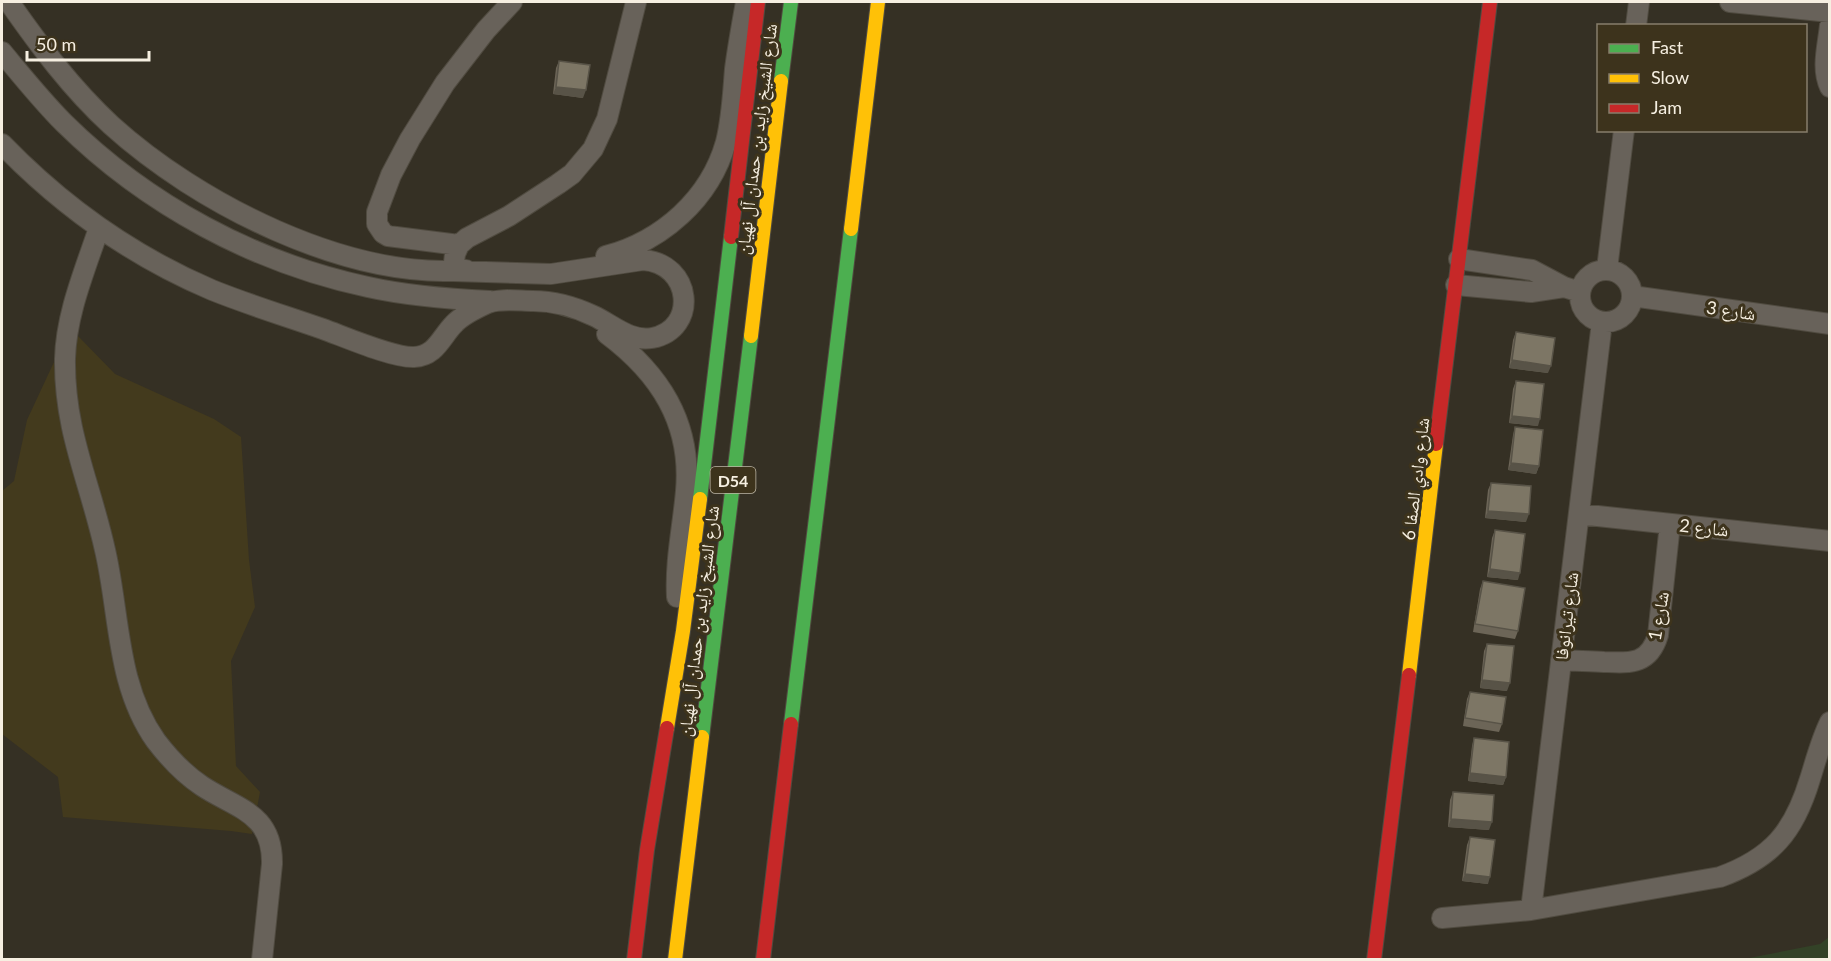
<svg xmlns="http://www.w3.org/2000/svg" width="1831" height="961" font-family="Lato,'Noto Naskh Arabic',sans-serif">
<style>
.green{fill:#334227}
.sand{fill:#433a1d}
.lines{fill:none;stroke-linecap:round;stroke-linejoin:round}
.street-casing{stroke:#504b40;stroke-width:22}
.fast-casing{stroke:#504b40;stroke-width:16}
.slow-casing{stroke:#504b40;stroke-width:16}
.jam-casing{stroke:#504b40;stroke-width:16}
.street{stroke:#68625a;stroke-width:20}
.fast{stroke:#4caf50;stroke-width:14}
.slow{stroke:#ffc107;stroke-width:14}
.jam{stroke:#c62828;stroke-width:14}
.wall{fill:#6c6557}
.shaded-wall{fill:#585347}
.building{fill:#7d7665;stroke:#585347;stroke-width:1.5}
.labels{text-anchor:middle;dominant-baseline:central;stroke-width:6;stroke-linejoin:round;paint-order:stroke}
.shield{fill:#3d331c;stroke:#beb7a6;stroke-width:1.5}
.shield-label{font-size:16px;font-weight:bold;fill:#f6efe1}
.street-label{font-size:18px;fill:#f6efe1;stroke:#3d331c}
</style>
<rect width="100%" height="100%" fill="#353024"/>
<path class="green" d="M 1829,937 L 1829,959 L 1744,959 L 1820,944 Z"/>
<path class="sand" d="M 78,336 L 115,374 L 214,419 L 241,437 L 249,560 L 255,607 L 231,661 L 236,766 L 260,792 L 252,834 L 231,831 L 63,817 L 58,777 L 2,734 L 2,491 L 14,481 L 27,420 L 54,362 Z"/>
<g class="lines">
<g class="street-casing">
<path id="street" d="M 9,2 C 39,45 71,88 111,125 C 197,203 347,280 466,270
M 1730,2 L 1830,12
M 1830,25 C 1828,45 1821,69 1830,87
M 1636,26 L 1639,2
M 2,52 C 22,76 42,101 64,123 C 147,205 255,263 368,287 C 408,296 449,299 490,301
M 2,144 C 62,206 132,256 212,290 C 249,305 286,316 323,329 C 345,337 393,358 414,357 C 436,356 441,337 454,324 C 462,315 477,308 488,303 C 500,298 520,301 533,301 C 555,301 575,307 594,316 C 613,325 631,342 652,338 C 699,329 692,263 643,260 L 551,274 L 453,271 L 455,254 L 459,245 L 467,238 L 509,216 L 558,184 L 572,174 L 593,149 L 607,119 L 636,2
M 99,228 C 85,270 66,314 65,359 C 64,431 90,482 105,550 C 120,614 116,685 156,741 C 169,758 184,774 202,786 C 237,809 273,813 272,864 L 262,960
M 459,245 L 388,236 L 383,233 L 377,224 L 377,212 L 391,175 L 410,139 L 445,83 L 486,30 L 512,2
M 606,256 C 662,241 710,199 726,142 C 732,118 733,93 735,69 C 738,46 742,24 746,2
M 1459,259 L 1532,270 L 1564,287 L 1580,292
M 1607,269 L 1624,130
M1580 296a26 26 0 1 1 52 0a26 26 0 1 1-52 0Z
M 1456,285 L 1531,292 L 1564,287
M 1632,296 L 1830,324
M 607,334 C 659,373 692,422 686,491 C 683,526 675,561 677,597
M 1579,514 L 1830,541
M 1561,660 C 1575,661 1590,661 1604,662 C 1630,663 1649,665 1658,635 L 1670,524
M 1531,910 L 1602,322
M 1442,918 L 1531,910 L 1720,877 C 1772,858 1794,832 1810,779 C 1816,760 1821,740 1830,722"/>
</g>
<g class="fast-casing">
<path id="fast" d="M 781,81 L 791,2
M 700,499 L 731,237
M 791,724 L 851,229
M 702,737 L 751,336"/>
</g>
<g class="slow-casing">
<path id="slow" d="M 851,229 L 878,2
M 751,336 L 781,81
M 1409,675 L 1436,444
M 667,728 L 683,631 L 700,499
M 675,960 L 702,737"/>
</g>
<g class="jam-casing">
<path id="jam" d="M 731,237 L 758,2
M 1436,444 L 1490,2
M 634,960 L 647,850 L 667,728
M 763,960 L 791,724
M 1374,960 L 1409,675"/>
</g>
<use href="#street" class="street"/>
<use href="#fast" class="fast"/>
<use href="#slow" class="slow"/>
<use href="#jam" class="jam"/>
</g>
<path class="wall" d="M 559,61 L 583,98 L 553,94 L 556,68 Z
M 1516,332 L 1548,373 L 1509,368 L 1513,340 Z
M 1516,381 L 1538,426 L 1509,423 L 1513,389 Z
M 1515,427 L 1539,466 L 1536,474 L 1508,470 L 1513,435 Z
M 1491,483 L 1526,522 L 1485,518 L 1488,490 Z
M 1495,530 L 1518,580 L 1487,577 L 1492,538 Z
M 1483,581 L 1518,631 L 1515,639 L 1473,632 L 1480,589 Z
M 1487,644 L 1507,691 L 1480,688 L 1484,651 Z
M 1470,692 L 1502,724 L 1499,732 L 1463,726 L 1467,699 Z
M 1474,738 L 1506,777 L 1503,785 L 1468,781 L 1472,746 Z
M 1453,792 L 1489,830 L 1448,827 L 1450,800 Z
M 1470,837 L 1488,884 L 1462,881 L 1467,845 Z"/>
<path class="shaded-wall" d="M 556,87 L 586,90 L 583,98 L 553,94 Z
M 1512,360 L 1551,366 L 1548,373 L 1509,368 Z
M 1512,416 L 1540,419 L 1538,426 L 1509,423 Z
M 1511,463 L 1539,466 L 1536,474 L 1508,470 Z
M 1488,511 L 1529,514 L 1526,522 L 1485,518 Z
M 1490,569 L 1520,573 L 1518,580 L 1487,577 Z
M 1482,680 L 1510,683 L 1507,691 L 1480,688 Z
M 1470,773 L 1506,777 L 1503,785 L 1468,781 Z
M 1451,819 L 1492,822 L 1489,830 L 1448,827 Z
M 1465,874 L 1490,877 L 1488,884 L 1462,881 Z"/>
<path class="building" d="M 559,61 L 590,65 L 586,90 L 556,87 Z
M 1516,332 L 1555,338 L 1551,366 L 1512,360 Z
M 1516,381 L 1544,384 L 1540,419 L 1512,416 Z
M 1515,427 L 1543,430 L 1539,466 L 1511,463 Z
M 1491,483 L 1531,486 L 1529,514 L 1488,511 Z
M 1495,530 L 1525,534 L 1520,573 L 1490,569 Z
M 1483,581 L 1525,588 L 1518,631 L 1475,624 Z
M 1487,644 L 1514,646 L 1510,683 L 1482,680 Z
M 1470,692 L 1506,697 L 1502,724 L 1465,718 Z
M 1474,738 L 1509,742 L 1506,777 L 1470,773 Z
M 1453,792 L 1494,795 L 1492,822 L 1451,819 Z
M 1470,837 L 1495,840 L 1490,877 L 1465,874 Z"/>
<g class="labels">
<rect class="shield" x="710.5" y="467" width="45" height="26" rx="4.5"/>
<g class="shield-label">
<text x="733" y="480">D54</text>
</g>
<g class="street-label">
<text transform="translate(756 139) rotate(-83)">شارع الشيخ زايد بن حمدان آل نهيان</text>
<text transform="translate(1731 310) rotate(8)">شارع 3</text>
<text transform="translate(1415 479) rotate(-83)">شارع وادي الصفا 6</text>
<text transform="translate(1704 527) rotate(6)">شارع 2</text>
<text transform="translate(1566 616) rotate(-83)">شارع تيرانوفا</text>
<text transform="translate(1658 616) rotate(-80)">شارع 1</text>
<text transform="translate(698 621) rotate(-83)">شارع الشيخ زايد بن حمدان آل نهيان</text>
</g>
</g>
<rect width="1831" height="961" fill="none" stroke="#f6efe1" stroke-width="6"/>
<rect x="1597" y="24" width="210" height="108" fill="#3d331c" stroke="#877e6b" stroke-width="1.5"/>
<rect x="1609" y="44" width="30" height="9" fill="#4caf50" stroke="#877e6b" stroke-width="1.5"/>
<text x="1651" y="54" font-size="18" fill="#f6efe1">Fast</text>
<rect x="1609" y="74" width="30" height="9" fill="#ffc107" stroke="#877e6b" stroke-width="1.5"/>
<text x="1651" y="84" font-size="18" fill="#f6efe1">Slow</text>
<rect x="1609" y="104" width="30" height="9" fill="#c62828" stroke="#877e6b" stroke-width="1.5"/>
<text x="1651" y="114" font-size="18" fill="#f6efe1">Jam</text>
<path d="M27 51v9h122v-9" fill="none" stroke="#f6efe1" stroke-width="3"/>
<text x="36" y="51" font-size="18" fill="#f6efe1" stroke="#3d331c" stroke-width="4.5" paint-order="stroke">50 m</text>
</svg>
